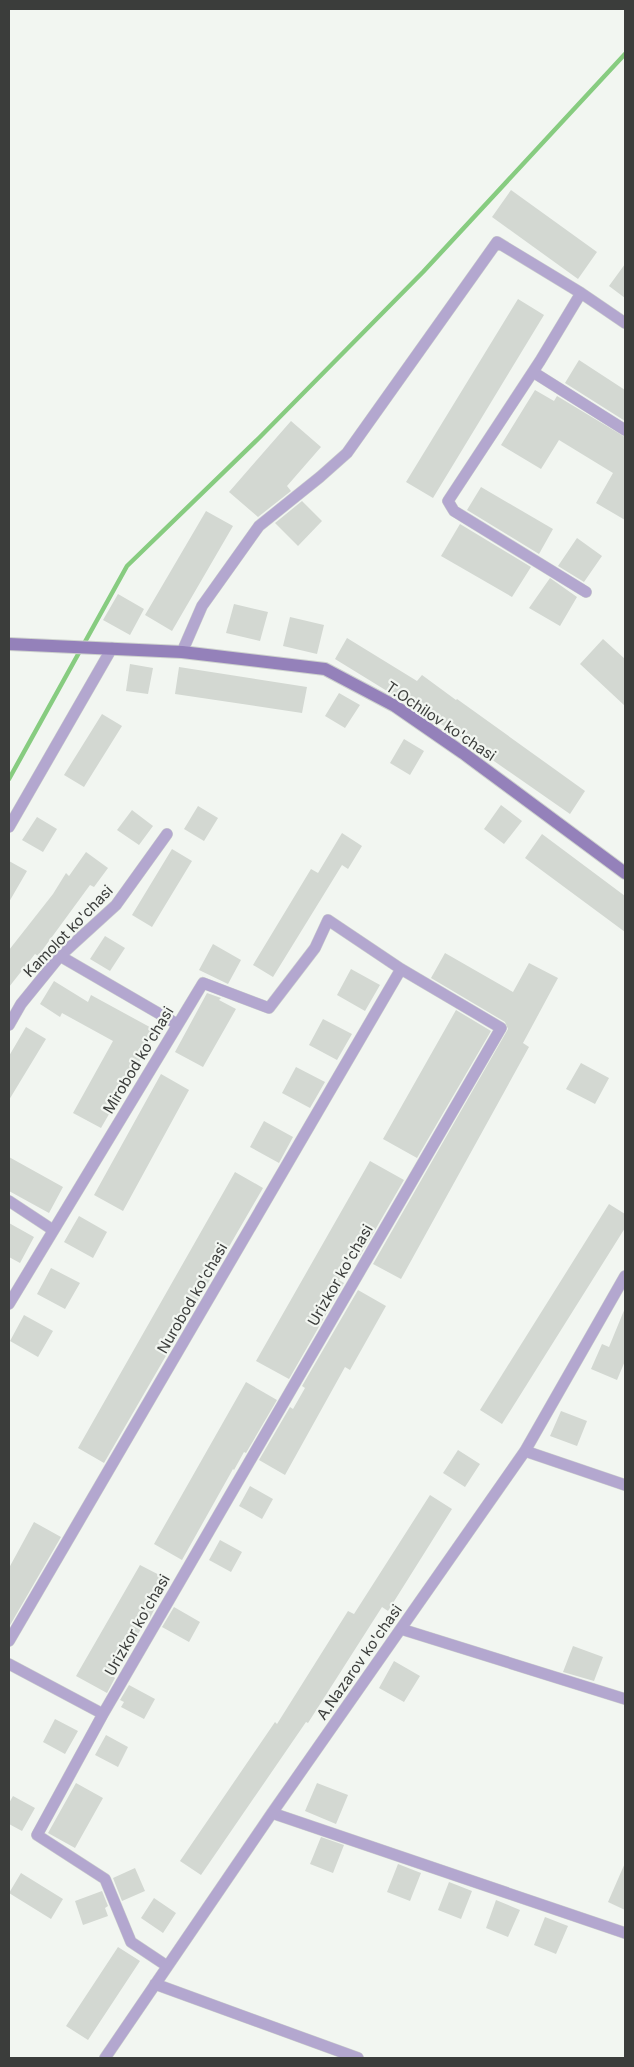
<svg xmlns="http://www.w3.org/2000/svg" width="634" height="2067" font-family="Inter,sans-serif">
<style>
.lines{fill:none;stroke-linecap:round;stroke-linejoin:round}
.stream{stroke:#87cc80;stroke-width:4.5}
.building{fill:#d3d8d2}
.street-casing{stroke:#cdd1cd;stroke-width:12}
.secondary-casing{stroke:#cdd1cd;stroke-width:14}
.street{stroke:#b3a7cf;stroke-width:11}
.secondary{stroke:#9481ba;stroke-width:12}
.labels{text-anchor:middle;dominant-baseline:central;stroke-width:4.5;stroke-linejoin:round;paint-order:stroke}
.street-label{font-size:15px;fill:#3b3d3b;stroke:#f2f6f1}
</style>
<rect width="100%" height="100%" fill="#f2f6f1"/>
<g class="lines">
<path class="stream" d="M 9,779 L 127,566 L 259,438 L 423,272 L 625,54"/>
</g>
<path class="building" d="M 511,190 L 597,252 L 578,279 L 492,217 Z
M 625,264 L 625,298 L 609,286 Z
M 518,299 L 544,315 L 433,498 L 406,482 Z
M 579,360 L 625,390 L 625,421 L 565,383 Z
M 535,390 L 554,401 L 557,396 L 625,437 L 625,520 L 596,503 L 613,473 L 559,440 L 541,469 L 501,445 Z
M 291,421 L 321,447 L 287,486 L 291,491 L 258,517 L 229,492 Z
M 481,487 L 553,529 L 539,554 L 467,510 Z
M 302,501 L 322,521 L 298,546 L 275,523 Z
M 206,511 L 233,526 L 172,631 L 145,615 Z
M 460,524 L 531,567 L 512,597 L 441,556 Z
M 577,538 L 602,556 L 584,582 L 558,566 Z
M 550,578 L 577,597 L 560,626 L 529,608 Z
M 118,594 L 144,609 L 130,635 L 103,620 Z
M 234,604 L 268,612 L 260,641 L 226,633 Z
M 290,617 L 324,625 L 317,654 L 283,646 Z
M 347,638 L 417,681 L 422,675 L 456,700 L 457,699 L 585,791 L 570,814 L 402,697 L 400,699 L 335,659 Z
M 603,639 L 625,659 L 625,706 L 580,664 Z
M 130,664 L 153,668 L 148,694 L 126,691 Z
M 179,667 L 307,687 L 302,713 L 175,694 Z
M 339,693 L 360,705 L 345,728 L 325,716 Z
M 102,714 L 122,726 L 84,787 L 64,775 Z
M 404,739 L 424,751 L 410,775 L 390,763 Z
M 501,805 L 522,821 L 504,844 L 484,829 Z
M 198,806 L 218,818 L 204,841 L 184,829 Z
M 132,810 L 153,826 L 139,845 L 117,830 Z
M 37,817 L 57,829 L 43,852 L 22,840 Z
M 342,833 L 362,846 L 348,869 L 342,865 L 273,977 L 253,965 L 311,869 L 318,873 Z
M 542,834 L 625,896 L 625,932 L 525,858 Z
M 172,849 L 192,861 L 152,927 L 132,915 Z
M 86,852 L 108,868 L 94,887 L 90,885 L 38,956 L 35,954 L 9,987 L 9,950 L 53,894 L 66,873 L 69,876 Z
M 9,861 L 27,871 L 9,902 Z
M 105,936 L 125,948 L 110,971 L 90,959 Z
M 213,944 L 241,960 L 228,984 L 199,970 Z
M 445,953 L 513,992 L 529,963 L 558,978 L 523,1043 L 529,1047 L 401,1279 L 373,1264 L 508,1029 L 505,1022 L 431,978 Z
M 351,969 L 380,985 L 365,1011 L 337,995 Z
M 54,981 L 88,1002 L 91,995 L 157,1031 L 101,1128 L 73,1113 L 113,1041 L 62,1013 L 60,1017 L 40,1004 Z
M 207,993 L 221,998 L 219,1000 L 236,1009 L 203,1067 L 175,1052 Z
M 456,1010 L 491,1031 L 417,1158 L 383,1139 Z
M 323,1019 L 352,1034 L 337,1060 L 309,1045 Z
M 26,1027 L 46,1039 L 9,1100 L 9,1056 Z
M 581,1063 L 609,1078 L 595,1104 L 566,1089 Z
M 296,1067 L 325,1082 L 310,1108 L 282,1093 Z
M 161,1074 L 189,1090 L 123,1211 L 94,1195 Z
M 264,1121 L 293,1137 L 279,1163 L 250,1147 Z
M 9,1157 L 63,1187 L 49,1213 L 9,1191 Z
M 370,1161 L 404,1180 L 360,1256 L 354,1253 L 339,1280 L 344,1283 L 289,1379 L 256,1361 Z
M 235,1172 L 263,1188 L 104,1463 L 78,1448 Z
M 609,1204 L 625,1214 L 625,1228 L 502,1424 L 480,1410 Z
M 79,1216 L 107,1232 L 93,1258 L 64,1242 Z
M 9,1223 L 34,1237 L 20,1263 L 9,1257 Z
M 51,1268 L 80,1283 L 65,1309 L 37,1294 Z
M 358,1290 L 386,1306 L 350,1370 L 345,1367 L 285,1475 L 259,1460 L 290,1407 L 293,1409 L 305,1388 L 302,1386 Z
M 625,1308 L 625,1361 L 617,1380 L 591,1369 L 602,1344 L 609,1347 Z
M 24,1315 L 53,1331 L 38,1357 L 10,1341 Z
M 246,1382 L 277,1400 L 246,1453 L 244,1452 L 234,1470 L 233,1469 L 182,1560 L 154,1544 Z
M 561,1411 L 587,1421 L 577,1446 L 550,1436 Z
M 458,1450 L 480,1464 L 465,1487 L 443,1473 Z
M 250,1486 L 273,1499 L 262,1519 L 239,1506 Z
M 430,1495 L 452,1509 L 388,1611 L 382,1607 L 308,1723 L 306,1722 L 201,1875 L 180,1861 L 275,1722 L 277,1724 L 348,1611 L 354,1614 Z
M 34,1522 L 61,1537 L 9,1627 L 9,1568 Z
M 220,1540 L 242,1552 L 231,1572 L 209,1560 Z
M 140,1565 L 169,1580 L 149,1620 L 147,1619 L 113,1676 L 115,1678 L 107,1693 L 76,1676 Z
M 174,1607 L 200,1622 L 189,1642 L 162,1627 Z
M 573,1646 L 603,1657 L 594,1681 L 563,1672 Z
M 394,1661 L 420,1676 L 404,1702 L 379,1688 Z
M 129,1685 L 155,1699 L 144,1719 L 121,1707 L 124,1702 L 120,1700 Z
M 55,1719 L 78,1731 L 65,1754 L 43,1742 Z
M 106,1735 L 128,1747 L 118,1767 L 95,1755 Z
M 76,1783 L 103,1798 L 75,1848 L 48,1833 Z
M 317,1783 L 348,1795 L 336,1824 L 305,1811 Z
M 13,1796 L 35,1808 L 22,1831 L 9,1824 L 9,1803 Z
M 321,1837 L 344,1845 L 333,1873 L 310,1864 Z
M 625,1863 L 625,1910 L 608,1902 Z
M 398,1864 L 421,1873 L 410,1901 L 387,1892 Z
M 135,1868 L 145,1891 L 122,1901 L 113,1878 Z
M 21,1873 L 63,1899 L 51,1919 L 9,1893 Z
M 449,1882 L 472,1891 L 461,1919 L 438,1910 Z
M 102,1891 L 108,1906 L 105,1908 L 108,1916 L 83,1925 L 75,1901 Z
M 154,1898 L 176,1913 L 163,1933 L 141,1918 Z
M 496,1900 L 520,1910 L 508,1937 L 486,1928 Z
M 545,1917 L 568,1926 L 556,1954 L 534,1945 Z
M 118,1947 L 140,1961 L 88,2040 L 66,2026 Z"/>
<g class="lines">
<g class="street-casing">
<path id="street" d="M 581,293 L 540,361 L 448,501 L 454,511 L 586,592
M 533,372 L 625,430
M 182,652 L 202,606 L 259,526 L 320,477 L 347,453 L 497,242 L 581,293 L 625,323
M 9,827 L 112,648
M 60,956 L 177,1024
M 9,1025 L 21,1004 L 60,956 L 116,905 L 167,834
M 9,1201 L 53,1230
M 9,1304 L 203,983 L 269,1008 L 315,948 L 328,920 L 401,969 L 501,1028 L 103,1714 L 37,1835 L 105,1879 L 131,1942 L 167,1966
M 525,1451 L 625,1485
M 401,1629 L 625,1699
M 9,1641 L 401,969
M 9,1664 L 103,1714
M 272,1813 L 625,1933
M 155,1984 L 358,2058
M 105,2058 L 272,1813 L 525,1451 L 625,1276"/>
</g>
<g class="secondary-casing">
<path id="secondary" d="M 9,644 L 182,652 L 325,669 L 395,706 L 463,753 L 625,873"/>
</g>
<use href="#street" class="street"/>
<use href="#secondary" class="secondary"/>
</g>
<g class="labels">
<g class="street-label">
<text transform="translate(441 721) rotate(34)">T.Ochilov ko'chasi</text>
<text transform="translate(68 931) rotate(-46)">Kamolot ko'chasi</text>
<text transform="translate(138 1060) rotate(-59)">Mirobod ko'chasi</text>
<text transform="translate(340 1275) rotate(-60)">Urizkor ko'chasi</text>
<text transform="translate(192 1298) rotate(-60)">Nurobod ko'chasi</text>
<text transform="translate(137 1625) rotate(-60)">Urizkor ko'chasi</text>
<text transform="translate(359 1662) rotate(-55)">A.Nazarov ko'chasi</text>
</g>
</g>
<rect width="634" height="2067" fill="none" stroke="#3b3d3b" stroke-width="20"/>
</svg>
